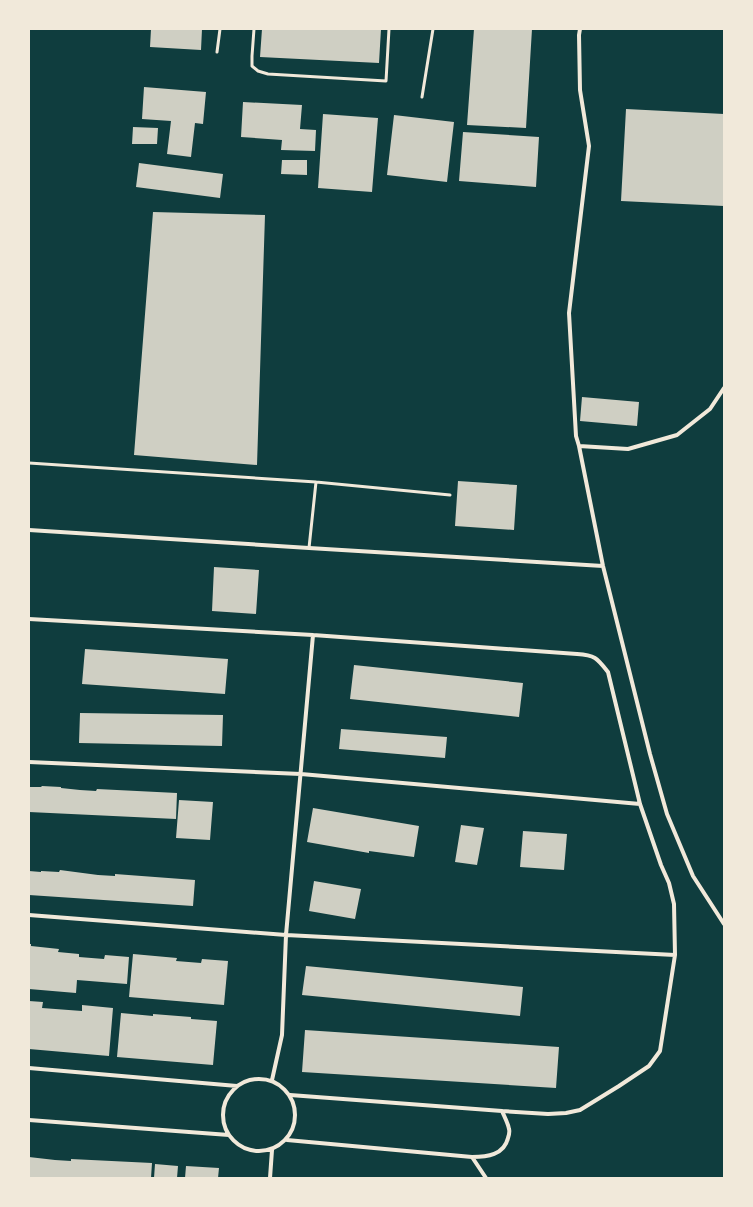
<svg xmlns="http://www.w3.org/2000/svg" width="753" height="1207" font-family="'Roboto Serif',serif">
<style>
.building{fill:#cfcfc3}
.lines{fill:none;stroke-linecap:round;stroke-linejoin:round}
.service{stroke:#f1e9da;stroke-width:3}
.minor{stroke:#f1e9da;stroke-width:4}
</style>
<rect width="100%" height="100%" fill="#0f3d3e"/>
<path class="building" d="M 151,29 L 202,29 L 201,50 L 150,47 Z
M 262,29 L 381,29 L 379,63 L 260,57 Z
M 474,29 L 532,29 L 526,128 L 467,125 Z
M 144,87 L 206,92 L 203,124 L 195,123 L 191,157 L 167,154 L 171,121 L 142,119 Z
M 243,102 L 302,105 L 300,129 L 316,130 L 315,151 L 281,150 L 282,140 L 241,137 Z
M 626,109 L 724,114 L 724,206 L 621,201 Z
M 323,114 L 378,118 L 372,192 L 318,188 Z
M 394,115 L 454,122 L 447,182 L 387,175 Z
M 133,127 L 158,128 L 157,144 L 132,144 Z
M 463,132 L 539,137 L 536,187 L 459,181 Z
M 282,160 L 307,160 L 307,175 L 281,174 Z
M 139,163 L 223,174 L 220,198 L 136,187 Z
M 153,212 L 265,215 L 257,465 L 134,455 Z
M 582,397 L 639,402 L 637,426 L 580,421 Z
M 458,481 L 517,485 L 514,530 L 455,526 Z
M 214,567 L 259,570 L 256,614 L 212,611 Z
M 85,649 L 228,659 L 225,694 L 82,684 Z
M 354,665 L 523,683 L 519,717 L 350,699 Z
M 80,713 L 223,715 L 222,746 L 79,743 Z
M 341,729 L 447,737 L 445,758 L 339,749 Z
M 42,786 L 61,787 L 61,788 L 80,790 L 96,791 L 97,789 L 177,793 L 176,819 L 29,812 L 29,787 L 41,787 Z
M 179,800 L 213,802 L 210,840 L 176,838 Z
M 313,808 L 419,826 L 414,857 L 369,851 L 369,853 L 307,842 Z
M 461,825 L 484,828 L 477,865 L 455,862 Z
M 523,831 L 567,834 L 564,870 L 520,867 Z
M 60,870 L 98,875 L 115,876 L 115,874 L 195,880 L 193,906 L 29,895 L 29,871 L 41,872 L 41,871 L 59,872 Z
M 314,881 L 361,889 L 355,919 L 309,911 Z
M 29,944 L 31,944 L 31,946 L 59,949 L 58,952 L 79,954 L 79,957 L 104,959 L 105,955 L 129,957 L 127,984 L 77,980 L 76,993 L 29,989 Z
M 133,954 L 177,958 L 176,961 L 201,963 L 202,959 L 228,961 L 224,1005 L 129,997 Z
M 306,966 L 523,987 L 520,1016 L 302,995 Z
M 29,1001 L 43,1002 L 42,1008 L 82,1011 L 82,1005 L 113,1008 L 109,1056 L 29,1049 Z
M 121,1013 L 153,1016 L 153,1014 L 191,1017 L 191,1019 L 217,1021 L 213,1065 L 117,1057 Z
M 305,1030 L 559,1047 L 556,1088 L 302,1072 Z
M 29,1157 L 55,1160 L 71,1161 L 71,1159 L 152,1163 L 151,1178 L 29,1178 Z
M 155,1164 L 178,1166 L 177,1178 L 154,1178 Z
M 186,1166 L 219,1168 L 218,1178 L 185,1178 Z"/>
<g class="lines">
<path class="service" d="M 254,29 L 252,56 L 252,66 L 258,71 L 268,74 L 386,81 L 389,29
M 217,52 L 220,29
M 422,97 L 433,29
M 29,463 L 316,482 L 450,495
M 309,548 L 316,482"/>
<path class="minor" d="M 580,29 L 579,35 L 580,90 L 589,146 L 569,313 L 576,436 L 579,446 L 603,566 L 650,754 L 667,814 L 693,876 L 724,924
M 579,446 L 628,449 L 677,435 L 710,409 L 724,388
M 29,530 L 309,548 L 603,566
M 29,619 L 313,635 L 577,654 C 595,655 597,658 608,672 L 640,804 L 661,865 L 669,883 L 674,904 L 675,955 L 660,1051 L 649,1066 L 619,1086 L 580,1110 L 566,1113 L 548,1114 L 502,1111
M 29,762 L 301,774 L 640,804
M 29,915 L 286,935 L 675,955
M 29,1068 L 237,1086
M223 1115a36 36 0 1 1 72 0a36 36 0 1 1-72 0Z
M 272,1080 L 282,1035 L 286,935 L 313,635
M 29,1120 L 229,1135
M 287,1140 L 472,1157 C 487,1157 504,1155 508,1138 C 509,1135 510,1132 509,1129 C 508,1123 504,1116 502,1111 L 290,1095
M 472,1157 L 486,1178
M 270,1178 L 272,1150"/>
</g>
<rect width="753" height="1207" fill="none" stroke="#f1e9da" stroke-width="60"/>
</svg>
